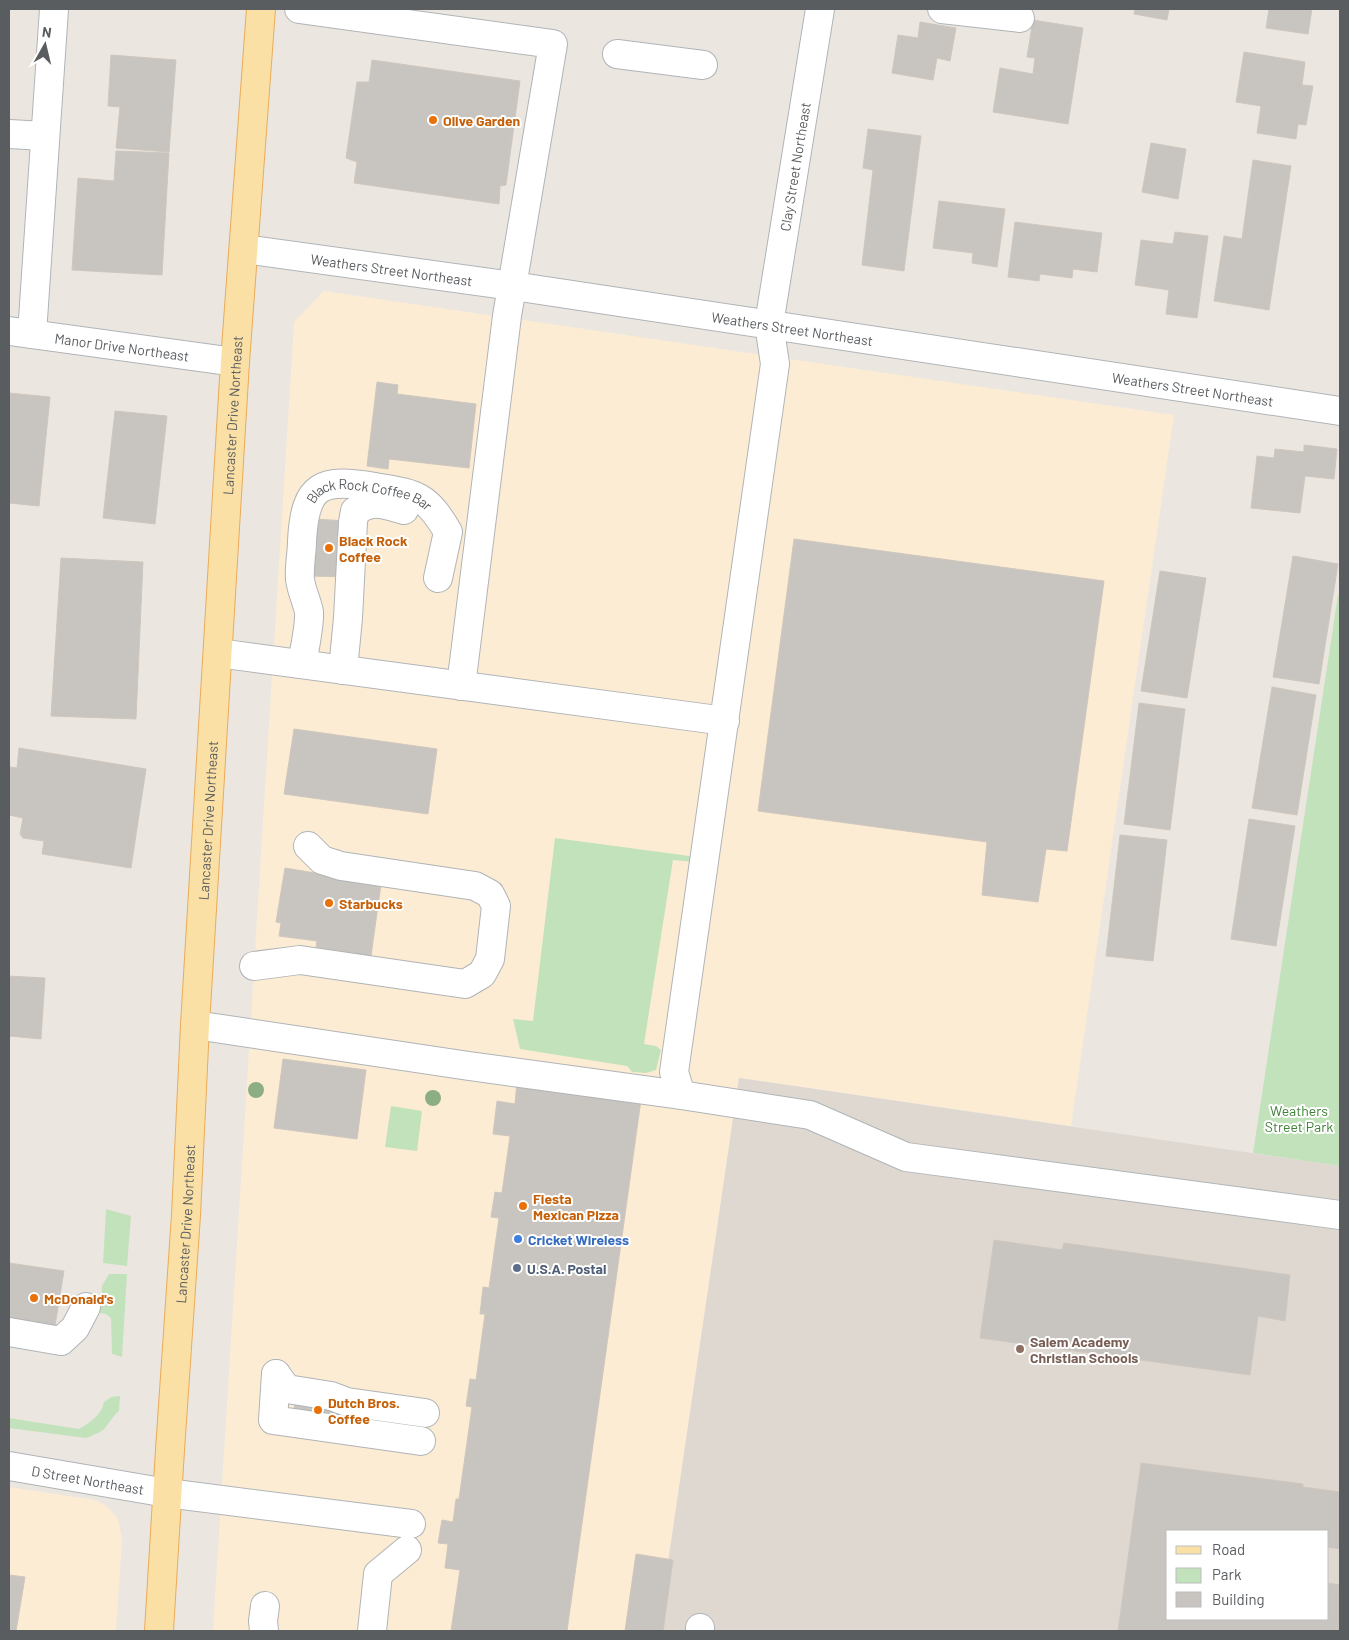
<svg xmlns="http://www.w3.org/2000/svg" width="1349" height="1640" font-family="Barlow,sans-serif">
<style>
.commercial{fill:#fcecd4}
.education{fill:#ded8d1;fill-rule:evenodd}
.green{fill:#c2e2bc}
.building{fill:#c8c4bf;stroke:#cfc7be}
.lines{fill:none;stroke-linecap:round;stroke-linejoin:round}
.minor-casing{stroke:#b0b4b7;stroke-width:30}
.major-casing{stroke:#eaab5a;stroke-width:30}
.minor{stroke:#fff;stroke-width:28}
.major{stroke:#fbe0a5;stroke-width:28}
.tree{fill:#8cae83}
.food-dot{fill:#e8710a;stroke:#fff;stroke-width:2}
.shop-dot{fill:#3f7fe0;stroke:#fff;stroke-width:2}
.service-dot{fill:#5c6f8a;stroke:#fff;stroke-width:2}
.education-dot{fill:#8d6e63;stroke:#fff;stroke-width:2}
.labels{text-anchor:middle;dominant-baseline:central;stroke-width:4;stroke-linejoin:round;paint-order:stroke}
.food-label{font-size:14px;font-weight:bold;fill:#c56008;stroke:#fff;text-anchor:start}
.street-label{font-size:14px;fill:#595d60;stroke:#fff}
.park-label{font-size:14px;fill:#3f8037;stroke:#fff}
.shop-label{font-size:14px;font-weight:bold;fill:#366cbe;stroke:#fff;text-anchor:start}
.service-label{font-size:14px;font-weight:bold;fill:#4e5e75;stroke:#fff;text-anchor:start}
.education-label{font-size:14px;font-weight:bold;fill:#785e54;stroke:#fff;text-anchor:start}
</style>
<rect width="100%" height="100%" fill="#ebe7e0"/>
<path class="commercial" d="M 324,291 L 1174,415 L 1071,1126 L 739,1078 L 658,1631 L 213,1631 L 294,322 Z
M 9,1487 L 95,1500 L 107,1506 L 118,1519 L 122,1538 L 116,1631 L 9,1631 Z"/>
<path class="education" d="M 739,1078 L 1340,1166 L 1340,1631 L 658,1631 ZM 1168,1531 L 1328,1531 L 1328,1619 L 1168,1619 Z"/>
<path class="green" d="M 1338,595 L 1340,596 L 1340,1166 L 1253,1153 Z
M 555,838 L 697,857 L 696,862 L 673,860 L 644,1044 L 656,1046 L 661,1050 L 656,1070 L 646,1073 L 632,1072 L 627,1066 L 520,1049 L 513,1019 L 533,1021 Z
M 391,1106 L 422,1111 L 417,1151 L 385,1147 Z
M 106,1209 L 131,1216 L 127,1266 L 103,1263 Z
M 109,1274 L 127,1274 L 122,1357 L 112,1354 L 111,1318 L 106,1314 L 100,1313 L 102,1286 Z
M 120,1396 L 119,1411 C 113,1416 110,1422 105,1428 C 102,1432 91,1436 86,1438 L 9,1428 L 9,1418 L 79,1429 C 90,1423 102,1414 104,1402 L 111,1397 Z"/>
<path class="building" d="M 1135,9 L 1169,9 L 1167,20 L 1134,14 Z
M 1269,9 L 1312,9 L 1308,34 L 1266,28 Z
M 1033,20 L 1083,28 L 1068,124 L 993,112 L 1000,68 L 1033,74 L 1035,58 L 1027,57 Z
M 920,22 L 956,28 L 950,61 L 937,58 L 933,80 L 892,73 L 898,35 L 918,38 Z
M 1244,52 L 1305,62 L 1302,85 L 1313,86 L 1306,125 L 1298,124 L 1296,139 L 1257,133 L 1261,106 L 1236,102 Z
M 111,55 L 176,60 L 169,152 L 116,148 L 120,107 L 108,106 Z
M 372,60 L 520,81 L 506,185 L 500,186 L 499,204 L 354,183 L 357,162 L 346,158 L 357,82 L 369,82 Z
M 868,129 L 921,136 L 904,271 L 862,265 L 873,170 L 863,168 Z
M 1151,143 L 1186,149 L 1178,199 L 1142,192 Z
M 116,151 L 169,153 L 162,275 L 72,270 L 78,178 L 114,181 Z
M 1253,160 L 1291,166 L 1269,310 L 1214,301 L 1224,236 L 1242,239 Z
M 939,201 L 1005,209 L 997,267 L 972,263 L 973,253 L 933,248 Z
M 1015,222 L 1102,233 L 1097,272 L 1073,269 L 1072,278 L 1040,274 L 1039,281 L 1008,277 Z
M 1175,232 L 1208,236 L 1197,318 L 1166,314 L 1169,290 L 1135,285 L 1141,240 L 1173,244 Z
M 377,382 L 398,385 L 397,394 L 476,404 L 469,468 L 389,459 L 388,469 L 367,466 Z
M 9,393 L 50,397 L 39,506 L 9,503 Z
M 115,411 L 167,416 L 155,524 L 103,518 Z
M 1304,445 L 1337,449 L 1334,479 L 1305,476 L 1300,513 L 1251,508 L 1257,456 L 1274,458 L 1275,449 L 1304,452 Z
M 314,519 L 347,521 L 344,577 L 311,576 Z
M 794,539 L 1104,581 L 1067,851 L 1046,849 L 1038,902 L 982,895 L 987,842 L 758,811 Z
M 1293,556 L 1338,564 L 1319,684 L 1273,677 Z
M 61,558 L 143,562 L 136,719 L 51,716 Z
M 1160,571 L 1206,578 L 1187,698 L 1141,691 Z
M 1272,687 L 1316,695 L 1297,815 L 1252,808 Z
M 1139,703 L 1185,709 L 1170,830 L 1124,824 Z
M 294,729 L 437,749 L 428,814 L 284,794 Z
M 19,748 L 146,769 L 131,868 L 42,854 L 44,841 L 23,838 L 20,834 L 23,818 L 9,815 L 9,773 L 10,767 L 17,768 Z
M 1249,819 L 1295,826 L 1276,946 L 1231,939 Z
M 1120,835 L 1167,840 L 1153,961 L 1106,956 Z
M 285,868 L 381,884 L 371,956 L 316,947 L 317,941 L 279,936 L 281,923 L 276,922 Z
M 9,976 L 45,978 L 41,1039 L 9,1036 Z
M 283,1059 L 366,1070 L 357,1139 L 274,1128 Z
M 517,1082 L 641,1100 L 567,1631 L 451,1631 L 460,1570 L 445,1568 L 448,1544 L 438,1543 L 442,1520 L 453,1522 L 456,1499 L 459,1499 L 472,1407 L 466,1406 L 470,1379 L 476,1380 L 485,1314 L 480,1314 L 483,1287 L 489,1288 L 499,1218 L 491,1217 L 495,1192 L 502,1193 L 510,1136 L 493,1134 L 497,1101 L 515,1104 Z
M 994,1240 L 1062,1250 L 1064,1243 L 1290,1275 L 1285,1321 L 1258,1316 L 1250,1375 L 980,1338 Z
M 9,1263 L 64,1271 L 54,1332 L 9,1324 Z
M 295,1398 L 342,1405 L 340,1419 L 294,1415 Z
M 1141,1463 L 1303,1484 L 1303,1487 L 1340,1492 L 1340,1549 L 1328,1547 L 1328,1531 L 1168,1531 L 1168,1619 L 1328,1619 L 1328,1583 L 1340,1585 L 1340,1631 L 1118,1631 Z
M 636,1554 L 673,1560 L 663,1631 L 625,1631 Z
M 9,1575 L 25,1577 L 16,1631 L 9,1631 Z"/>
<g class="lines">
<g class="minor-casing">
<g id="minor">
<path d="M 299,9 L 553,44 L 507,316 L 461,686"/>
<path d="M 942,9 L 1020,18"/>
<path d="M 617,54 L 703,65"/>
<path d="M 9,134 L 45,136"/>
<path id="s1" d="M 244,249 L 513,286 L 1340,411"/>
<path id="s2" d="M 9,331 L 235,362"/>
<path d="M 32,334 L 54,9"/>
<path d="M 218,653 L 725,721"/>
<path id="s3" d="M 302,664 C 304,651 310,625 309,612 C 307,601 301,590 300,579 C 299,566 302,553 302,541 C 305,483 322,478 375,487 C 416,494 426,494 448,532 L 438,578"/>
<path d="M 343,670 L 348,618 L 353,522 L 355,511 C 375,499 383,504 404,510"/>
<path d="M 254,966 L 300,960 L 465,984 L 482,974 L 490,959 L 496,906 L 490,894 L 475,886 L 341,866 L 322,860 L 308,846"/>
<path d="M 195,1025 L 469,1066 L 681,1095 L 810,1115 L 906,1157 L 1340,1215"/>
<path id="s4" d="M 681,1095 L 674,1072 L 775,364 L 769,324 L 820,9"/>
<path d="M 9,1332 L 61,1341 L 75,1328 L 86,1307"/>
<path d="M 276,1374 L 273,1420 L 421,1441"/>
<path d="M 276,1374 L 287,1389 L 331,1396 L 347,1402 L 425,1413"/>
<path id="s5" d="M 9,1466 L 167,1493 L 411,1524"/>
<path d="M 264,1631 L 263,1621 L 265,1606"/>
<path d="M 372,1631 L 378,1574 L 407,1550"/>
<path d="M 700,1631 L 700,1628"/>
</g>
</g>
<g class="major-casing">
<g id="major">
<path id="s6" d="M 159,1631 L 170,1450 L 186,1215 L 195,1025 L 235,362 L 261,9"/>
</g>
</g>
<use href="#minor" class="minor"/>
<use href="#major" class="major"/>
</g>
<g class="tree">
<circle cx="256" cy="1090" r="8"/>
<circle cx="433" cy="1098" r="8"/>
</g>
<g class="food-dot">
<circle cx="433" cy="120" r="5"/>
<circle cx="329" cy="548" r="5"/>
<circle cx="329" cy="903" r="5"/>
<circle cx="523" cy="1206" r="5"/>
<circle cx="34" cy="1298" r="5"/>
<circle cx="318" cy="1410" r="5"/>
</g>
<circle class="shop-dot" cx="518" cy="1239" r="5"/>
<circle class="service-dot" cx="517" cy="1268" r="5"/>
<circle class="education-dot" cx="1020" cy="1349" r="5"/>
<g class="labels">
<g class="food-label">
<text x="443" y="120">Olive Garden</text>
<text x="339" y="540">Black Rock<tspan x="339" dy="16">Coffee</tspan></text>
<text x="339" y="903">Starbucks</text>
<text x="533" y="1198">Fiesta<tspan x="533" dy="16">Mexican Pizza</tspan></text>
<text x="44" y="1298">McDonald's</text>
<text x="328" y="1402">Dutch Bros.<tspan x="328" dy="16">Coffee</tspan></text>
</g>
<g class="street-label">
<text stroke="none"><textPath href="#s4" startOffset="939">Clay Street Northeast</textPath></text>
<text stroke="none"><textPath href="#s1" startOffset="149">Weathers Street Northeast</textPath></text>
<text stroke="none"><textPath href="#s1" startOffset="554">Weathers Street Northeast</textPath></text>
<text stroke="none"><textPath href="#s2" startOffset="114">Manor Drive Northeast</textPath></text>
<text stroke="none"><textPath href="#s1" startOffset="959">Weathers Street Northeast</textPath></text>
<text stroke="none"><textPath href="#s6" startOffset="1218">Lancaster Drive Northeast</textPath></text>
<text stroke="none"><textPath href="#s3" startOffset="232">Black Rock Coffee Bar</textPath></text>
<text stroke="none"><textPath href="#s6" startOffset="812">Lancaster Drive Northeast</textPath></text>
<text stroke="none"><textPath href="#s6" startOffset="408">Lancaster Drive Northeast</textPath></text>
<text stroke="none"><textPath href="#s5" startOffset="80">D Street Northeast</textPath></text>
</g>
<g class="park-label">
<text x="1299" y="1110">Weathers<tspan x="1299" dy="16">Street Park</tspan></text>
</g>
<g class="shop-label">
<text x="528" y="1239">Cricket Wireless</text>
</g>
<g class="service-label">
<text x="527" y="1268">U.S.A. Postal</text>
</g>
<g class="education-label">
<text x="1030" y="1341">Salem Academy<tspan x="1030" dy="16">Christian Schools</tspan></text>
</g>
</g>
<rect width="1349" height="1640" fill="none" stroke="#595d60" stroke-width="20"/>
<rect x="1166" y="1530" width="162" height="90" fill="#ffffff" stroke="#bdbebf"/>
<rect x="1176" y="1546" width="25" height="8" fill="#fbe0a5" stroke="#bdbebf"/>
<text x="1212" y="1555" font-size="15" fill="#595d60">Road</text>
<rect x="1176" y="1568" width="25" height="15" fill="#c2e2bc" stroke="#bdbebf"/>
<text x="1212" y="1580" font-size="15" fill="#595d60">Park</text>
<rect x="1176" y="1592" width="25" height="15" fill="#c8c4bf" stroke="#bdbebf"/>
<text x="1212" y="1605" font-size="15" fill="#595d60">Building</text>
<g transform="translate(45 45) rotate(8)" stroke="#ffffff" stroke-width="4" paint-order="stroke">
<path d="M0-4L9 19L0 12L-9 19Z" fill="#595d60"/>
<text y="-8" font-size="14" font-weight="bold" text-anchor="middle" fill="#595d60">N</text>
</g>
</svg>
